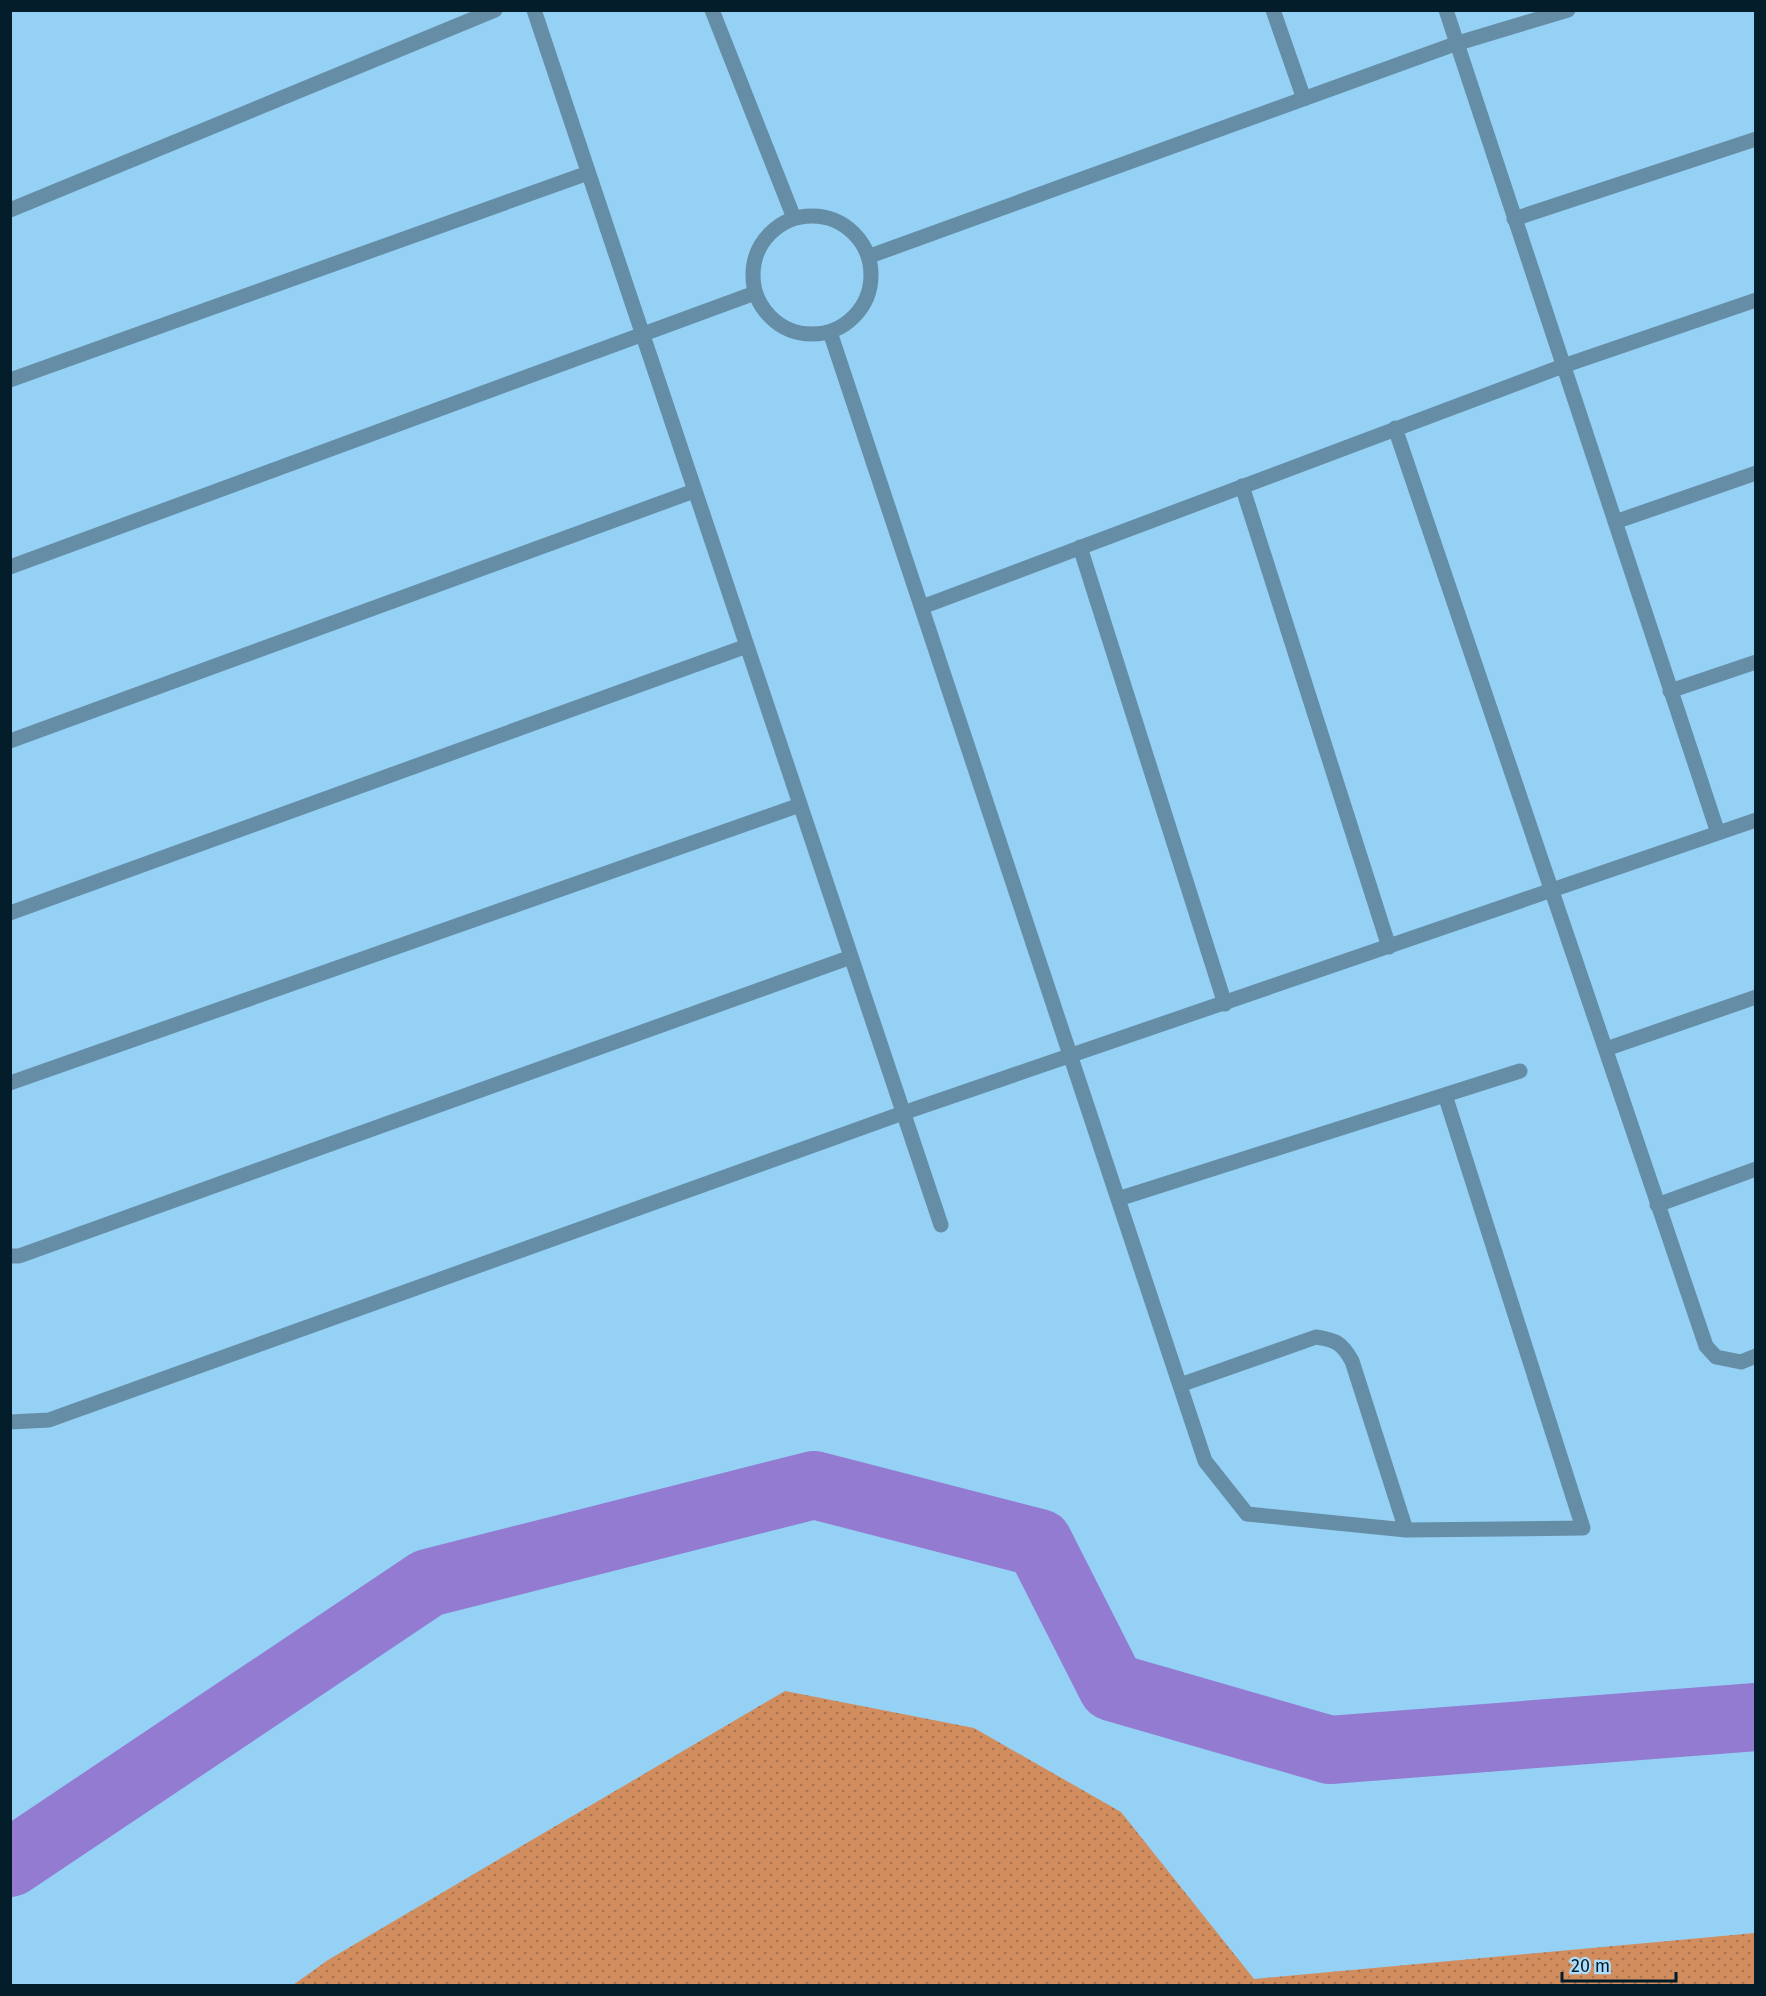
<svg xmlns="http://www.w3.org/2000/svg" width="1766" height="1996" font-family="'Fira Sans',sans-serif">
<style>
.grass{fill:url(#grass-dots)}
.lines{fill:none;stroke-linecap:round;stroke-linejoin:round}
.river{stroke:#927bd1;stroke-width:68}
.minor{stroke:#658da5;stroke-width:15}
</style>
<defs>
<pattern id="grass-dots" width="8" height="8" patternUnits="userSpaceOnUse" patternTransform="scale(1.5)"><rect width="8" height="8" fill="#d28d5e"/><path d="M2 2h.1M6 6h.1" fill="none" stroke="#a8734e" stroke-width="1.8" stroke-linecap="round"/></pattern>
</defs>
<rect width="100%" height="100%" fill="#94d1f5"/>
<path class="grass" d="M 785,1691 L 974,1728 L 1121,1812 L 1254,1979 L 1755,1933 L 1755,1985 L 293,1985 L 328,1960 Z"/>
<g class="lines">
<path class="river" d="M 10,1863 L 428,1583 L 814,1485 L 1039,1543 L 1112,1687 L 1330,1750 L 1756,1717"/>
<path class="minor" d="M 534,10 L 941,1225
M 712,10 L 794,218
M 1273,10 L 1304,99
M 1446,10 L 1718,833
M 10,210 L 495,10
M753 275a59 59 0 1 1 118 0a59 59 0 1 1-118 0Z
M 1514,219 L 1756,139
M 870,256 L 1455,44 L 1568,10
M 830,332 L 1205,1461 L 1247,1514 L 1406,1530 L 1583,1528 L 1445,1095
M 10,380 L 588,173
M 1395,428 L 1706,1346 L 1716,1357 L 1741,1362 L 1756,1356
M 1242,486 L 1389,947
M 1615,522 L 1756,473
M 1080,547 L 1225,1004
M 10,567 L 755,293
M 922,607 L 1563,366 L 1756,300
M 1670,691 L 1756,662
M 10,741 L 694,491
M 10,913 L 747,646
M 1606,1049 L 1756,997
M 10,1083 L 800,805
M 1118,1199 L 1520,1071
M 1657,1205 L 1756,1169
M 10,1256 L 19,1256 L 851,957
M 1180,1385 L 1316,1337 C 1336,1340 1342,1343 1352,1361 L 1406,1530
M 10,1422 L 49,1420 L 903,1113 L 1756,820"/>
</g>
<rect width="1766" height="1996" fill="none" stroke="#041d2a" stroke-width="24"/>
<path d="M1562 1972v9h114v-9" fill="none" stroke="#041d2a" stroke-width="3"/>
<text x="1571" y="1972" font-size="18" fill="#041d2a" stroke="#adddfa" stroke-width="4.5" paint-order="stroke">20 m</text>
</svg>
